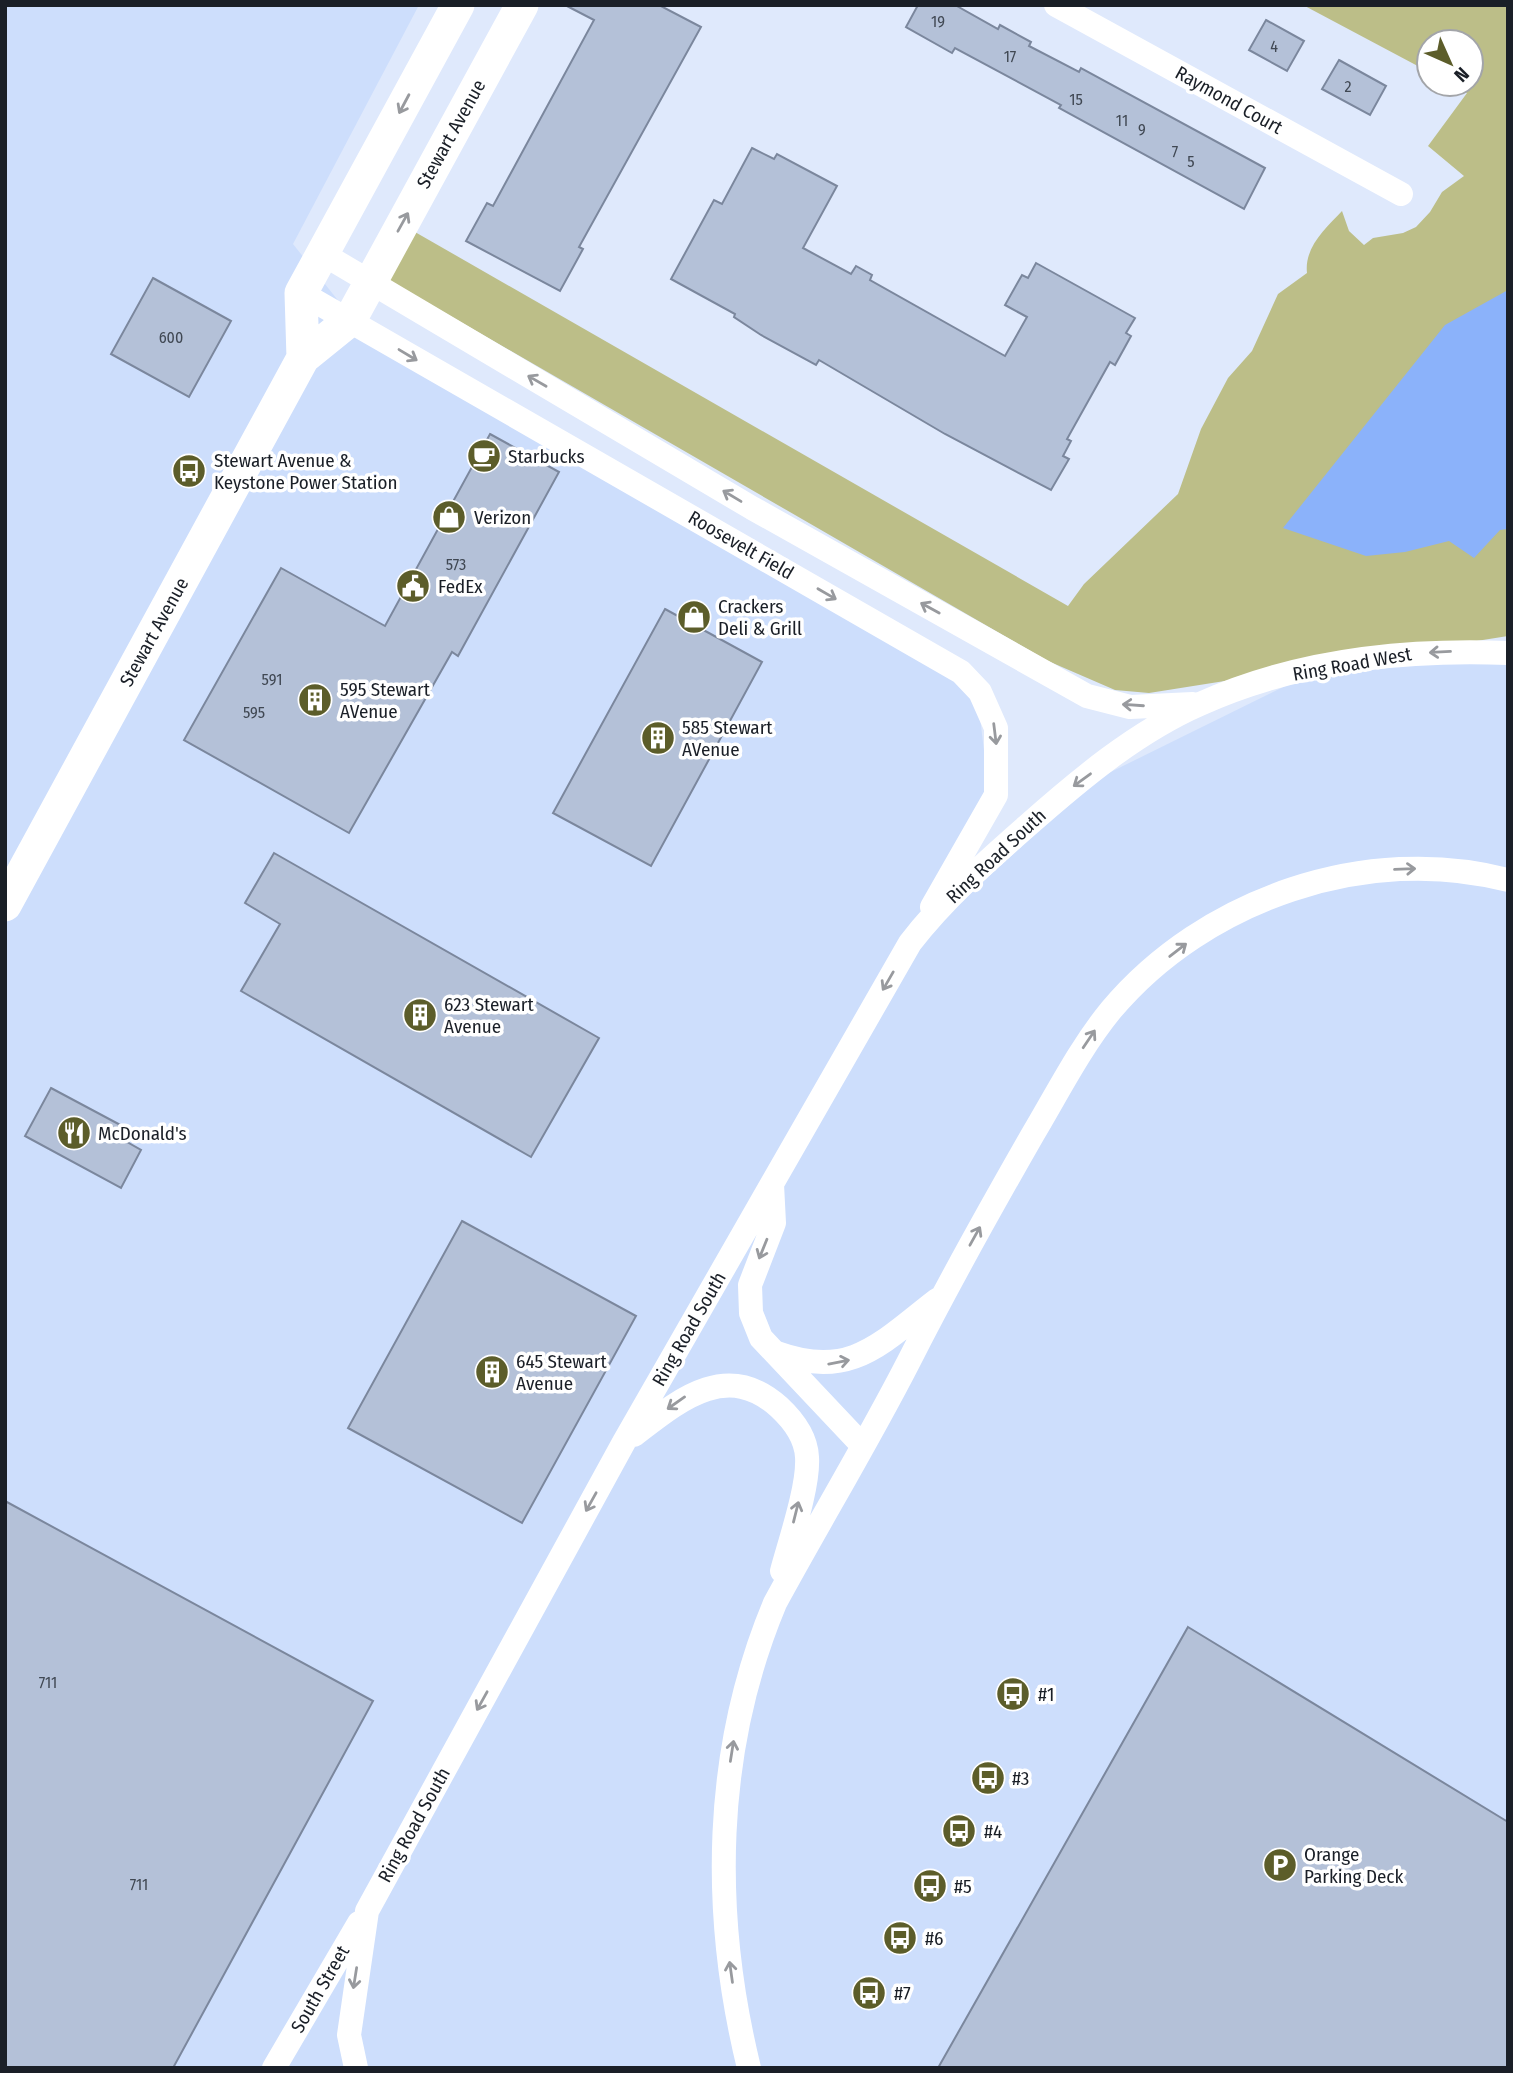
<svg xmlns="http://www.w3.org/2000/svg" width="1513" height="2073" font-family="'Fira Sans Condensed',sans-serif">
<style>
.built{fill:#cddefc}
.green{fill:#bcbe88}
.water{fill:#8bb2fa}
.building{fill:#b4c1d8;stroke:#7b879d;stroke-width:2}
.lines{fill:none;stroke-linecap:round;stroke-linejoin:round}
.minor{stroke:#fff;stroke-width:24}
.secondary{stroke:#fff;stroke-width:33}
.oneway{stroke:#989a9e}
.labels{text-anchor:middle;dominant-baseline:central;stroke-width:7;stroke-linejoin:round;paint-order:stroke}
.number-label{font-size:16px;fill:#404853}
.street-label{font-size:19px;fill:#1a1f27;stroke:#fff}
.poi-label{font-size:19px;fill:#1a1f27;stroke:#fff;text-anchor:start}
</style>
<rect width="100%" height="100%" fill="#dfe9fc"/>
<path class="built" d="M 5,5 L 419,5 L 293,244 L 372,343 L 960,683 L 979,709 L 988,784 L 932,909 L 1060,797 L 1328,665 L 1508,655 L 1508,2068 L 5,2068 Z"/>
<path class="green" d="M 1303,5 L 1508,5 L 1508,636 L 1149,693 L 1115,690 L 1048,661 L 381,276 L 408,228 L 1068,606 L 1084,584 L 1178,494 L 1201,429 L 1228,378 L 1252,351 L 1278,294 L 1307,273 C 1304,247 1326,228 1342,211 L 1349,231 L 1364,245 L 1373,238 L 1403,233 L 1416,227 L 1430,212 L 1442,192 L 1464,176 L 1428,146 L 1467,93 L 1451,84 L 1471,84 L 1471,42 L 1429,42 L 1429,72 Z"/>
<path class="water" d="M 1508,290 L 1508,529 L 1500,530 L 1474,558 L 1449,541 L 1405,552 L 1366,556 L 1283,528 L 1445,325 Z"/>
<path class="building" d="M 565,5 L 659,5 L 701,27 L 579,247 L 583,249 L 560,291 L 466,241 L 487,203 L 493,206 L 594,20 Z
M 918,5 L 955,5 L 998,29 L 1000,25 L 1031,42 L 1029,46 L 1079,72 L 1081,68 L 1265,168 L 1244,209 L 1059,108 L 1061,105 L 955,48 L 952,53 L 906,27 Z
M 1266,20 L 1304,41 L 1287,71 L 1249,50 Z
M 1339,60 L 1386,86 L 1370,115 L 1322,89 Z
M 752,148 L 774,159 L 777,154 L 837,186 L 803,248 L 851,274 L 856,266 L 872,275 L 870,280 L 1005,356 L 1027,317 L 1005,305 L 1022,275 L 1028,278 L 1036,263 L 1135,318 L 1126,333 L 1131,336 L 1115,365 L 1110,362 L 1067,439 L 1071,441 L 1063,456 L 1069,459 L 1051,490 L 945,434 L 819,360 L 816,365 L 761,335 L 734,317 L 735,314 L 671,279 L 714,200 L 722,204 Z
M 153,278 L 231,321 L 189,397 L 111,354 Z
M 490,434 L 559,472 L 458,656 L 452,652 L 349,833 L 184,740 L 281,568 L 385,626 Z
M 665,609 L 762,662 L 651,866 L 553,813 Z
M 274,853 L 599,1038 L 531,1157 L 241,991 L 280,924 L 245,903 Z
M 51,1088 L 126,1128 L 120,1138 L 141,1150 L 121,1188 L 25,1136 Z
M 462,1221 L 636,1316 L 522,1523 L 348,1428 Z
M 5,1501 L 373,1701 L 173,2068 L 5,2068 Z
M 1188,1627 L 1508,1822 L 1508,2068 L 938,2068 Z"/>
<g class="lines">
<path class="minor" d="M 1056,5 L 1401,194
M 323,254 L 752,508 L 1087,696 L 1130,707 L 1193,704
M 301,293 L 961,672 L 980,692 L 996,728 L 996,795 L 932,907
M 772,1184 L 774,1223 L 750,1285 L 751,1313 L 761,1338 L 862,1445
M 777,1353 C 851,1380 881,1343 937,1300
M 634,1435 C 677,1402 726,1359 779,1407 C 793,1420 806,1437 807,1457 C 809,1486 790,1541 782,1571
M 274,2068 L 359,1923
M 356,2068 L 349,2035 L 367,1911 L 624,1442 L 910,943 C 943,900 986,862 1027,826 C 1079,780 1136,732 1200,704 C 1295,661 1405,649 1508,653
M 749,2068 C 711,1913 713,1751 775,1603 C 819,1522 867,1443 909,1361 C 948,1284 990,1209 1033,1134 C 1058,1092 1080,1048 1111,1010 C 1204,899 1367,843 1508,880"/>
<path class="secondary" d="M 303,358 L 301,293 L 458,5
M 5,905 L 303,358 L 350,320 L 522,5"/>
</g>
<defs><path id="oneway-shaft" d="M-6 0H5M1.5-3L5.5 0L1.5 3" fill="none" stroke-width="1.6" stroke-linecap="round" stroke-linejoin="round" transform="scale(1.75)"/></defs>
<g class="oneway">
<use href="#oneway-shaft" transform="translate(404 104) rotate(118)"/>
<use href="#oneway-shaft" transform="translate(403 222) rotate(-61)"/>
<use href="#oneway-shaft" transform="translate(408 355) rotate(31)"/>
<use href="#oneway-shaft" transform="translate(537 381) rotate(-150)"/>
<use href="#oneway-shaft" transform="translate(732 496) rotate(-149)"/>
<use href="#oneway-shaft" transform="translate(827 594) rotate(30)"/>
<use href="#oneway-shaft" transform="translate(930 608) rotate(-151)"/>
<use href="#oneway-shaft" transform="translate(1440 652) rotate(177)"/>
<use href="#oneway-shaft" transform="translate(1133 705) rotate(-176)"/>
<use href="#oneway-shaft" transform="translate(995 734) rotate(83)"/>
<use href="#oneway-shaft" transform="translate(1082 780) rotate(144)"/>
<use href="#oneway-shaft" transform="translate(1405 869) rotate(-2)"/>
<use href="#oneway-shaft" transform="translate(1178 950) rotate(-38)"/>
<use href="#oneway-shaft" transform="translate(888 981) rotate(120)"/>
<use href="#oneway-shaft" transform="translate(1089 1039) rotate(-56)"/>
<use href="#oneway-shaft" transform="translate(975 1236) rotate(-61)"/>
<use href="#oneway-shaft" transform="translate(763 1249) rotate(112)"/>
<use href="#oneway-shaft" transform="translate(839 1362) rotate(-11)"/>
<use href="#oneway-shaft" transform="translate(676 1403) rotate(145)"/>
<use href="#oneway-shaft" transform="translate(591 1502) rotate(119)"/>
<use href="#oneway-shaft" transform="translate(796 1512) rotate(-76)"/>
<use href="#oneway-shaft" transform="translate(482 1701) rotate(119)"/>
<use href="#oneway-shaft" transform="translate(732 1751) rotate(-81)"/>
<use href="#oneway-shaft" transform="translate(731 1972) rotate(-98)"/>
<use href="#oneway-shaft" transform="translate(355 1978) rotate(99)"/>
</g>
<defs>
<g id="cafe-disc" transform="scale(1.75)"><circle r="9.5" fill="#5c5d2a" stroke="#fff"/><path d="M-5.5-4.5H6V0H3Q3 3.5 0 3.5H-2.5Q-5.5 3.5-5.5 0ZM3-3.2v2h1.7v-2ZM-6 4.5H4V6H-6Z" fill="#fff"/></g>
<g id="bus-disc" transform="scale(1.75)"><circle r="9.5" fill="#5c5d2a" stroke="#fff"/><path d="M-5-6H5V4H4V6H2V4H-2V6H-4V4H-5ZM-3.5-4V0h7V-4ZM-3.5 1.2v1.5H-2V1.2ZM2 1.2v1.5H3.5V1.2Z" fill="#fff"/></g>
<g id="shop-disc" transform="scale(1.75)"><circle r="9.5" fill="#5c5d2a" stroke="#fff"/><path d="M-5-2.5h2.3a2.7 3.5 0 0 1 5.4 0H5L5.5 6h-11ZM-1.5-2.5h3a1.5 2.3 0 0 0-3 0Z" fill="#fff"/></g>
<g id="civic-disc" transform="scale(1.75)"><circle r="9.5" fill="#5c5d2a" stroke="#fff"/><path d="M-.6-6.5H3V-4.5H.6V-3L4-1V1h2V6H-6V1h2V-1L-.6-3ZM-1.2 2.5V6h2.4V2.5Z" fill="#fff"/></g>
<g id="building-disc" transform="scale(1.75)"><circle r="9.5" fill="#5c5d2a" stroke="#fff"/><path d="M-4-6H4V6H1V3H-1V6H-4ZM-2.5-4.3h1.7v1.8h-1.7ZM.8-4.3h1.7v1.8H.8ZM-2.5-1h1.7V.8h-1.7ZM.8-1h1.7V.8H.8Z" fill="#fff"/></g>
<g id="restaurant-disc" transform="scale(1.75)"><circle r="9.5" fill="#5c5d2a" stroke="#fff"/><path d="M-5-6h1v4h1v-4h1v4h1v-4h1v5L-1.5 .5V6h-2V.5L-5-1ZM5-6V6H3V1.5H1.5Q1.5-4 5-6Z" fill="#fff"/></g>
<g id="parking-disc" transform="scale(1.75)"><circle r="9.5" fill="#5c5d2a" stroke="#fff"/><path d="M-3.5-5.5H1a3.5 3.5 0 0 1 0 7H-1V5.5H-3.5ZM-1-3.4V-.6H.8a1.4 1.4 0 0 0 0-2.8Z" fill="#fff"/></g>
</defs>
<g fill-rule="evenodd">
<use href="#cafe-disc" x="484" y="456"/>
<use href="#bus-disc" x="189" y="471"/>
<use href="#shop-disc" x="449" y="517"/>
<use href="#civic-disc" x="413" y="586"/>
<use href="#shop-disc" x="694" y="617"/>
<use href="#building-disc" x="315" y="700"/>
<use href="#building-disc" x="658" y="738"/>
<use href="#building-disc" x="420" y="1015"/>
<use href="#restaurant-disc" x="74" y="1133"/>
<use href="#building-disc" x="492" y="1372"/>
<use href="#bus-disc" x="1013" y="1694"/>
<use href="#bus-disc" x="988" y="1778"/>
<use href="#bus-disc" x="959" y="1831"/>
<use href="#parking-disc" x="1280" y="1865"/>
<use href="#bus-disc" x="930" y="1886"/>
<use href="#bus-disc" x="900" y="1938"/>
<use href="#bus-disc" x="869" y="1993"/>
</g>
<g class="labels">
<g class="number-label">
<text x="938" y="21">19</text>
<text x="1274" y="46">4</text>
<text x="1010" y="56">17</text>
<text x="1348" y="86">2</text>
<text x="1076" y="99">15</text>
<text x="1122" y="120">11</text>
<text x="1142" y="129">9</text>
<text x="1175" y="151">7</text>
<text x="1191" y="161">5</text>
<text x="171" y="337">600</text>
<text x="456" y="564">573</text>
<text x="272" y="679">591</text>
<text x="254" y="712">595</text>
<text x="48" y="1682">711</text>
<text x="139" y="1884">711</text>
</g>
<g class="street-label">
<text transform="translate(1229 100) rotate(29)">Raymond Court</text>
<text transform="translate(451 134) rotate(-61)">Stewart Avenue</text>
<text transform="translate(741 545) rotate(30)">Roosevelt Field</text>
<text transform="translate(154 632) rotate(-61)">Stewart Avenue</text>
<text transform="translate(1352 664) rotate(-10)">Ring Road West</text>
<text transform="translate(996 856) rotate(-43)">Ring Road South</text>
<text transform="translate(689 1329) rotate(-60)">Ring Road South</text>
<text transform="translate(414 1825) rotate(-61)">Ring Road South</text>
<text transform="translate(320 1989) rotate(-60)">South Street</text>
</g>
<g class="poi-label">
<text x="508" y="456">Starbucks</text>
<text x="214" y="460">Stewart Avenue &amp;<tspan x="214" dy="22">Keystone Power Station</tspan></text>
<text x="474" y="517">Verizon</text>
<text x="438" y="586">FedEx</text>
<text x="718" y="606">Crackers<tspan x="718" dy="22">Deli &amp; Grill</tspan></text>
<text x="340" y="689">595 Stewart<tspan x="340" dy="22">AVenue</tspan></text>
<text x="682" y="727">585 Stewart<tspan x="682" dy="22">AVenue</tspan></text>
<text x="444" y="1004">623 Stewart<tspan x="444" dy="22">Avenue</tspan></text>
<text x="98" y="1133">McDonald's</text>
<text x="516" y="1361">645 Stewart<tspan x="516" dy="22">Avenue</tspan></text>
<text x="1038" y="1694">#1</text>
<text x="1012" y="1778">#3</text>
<text x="984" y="1831">#4</text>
<text x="1304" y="1854">Orange<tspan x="1304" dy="22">Parking Deck</tspan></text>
<text x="954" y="1886">#5</text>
<text x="925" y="1938">#6</text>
<text x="894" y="1993">#7</text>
</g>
</g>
<rect width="1513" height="2073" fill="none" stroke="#1a1f27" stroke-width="14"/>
<g transform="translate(1450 63) rotate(135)"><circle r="33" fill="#ffffff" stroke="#a3a5a9" stroke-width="2"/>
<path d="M0-5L12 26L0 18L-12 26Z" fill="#5c5d2a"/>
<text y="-10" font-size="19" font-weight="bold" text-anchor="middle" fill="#1a1f27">N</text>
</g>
</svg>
